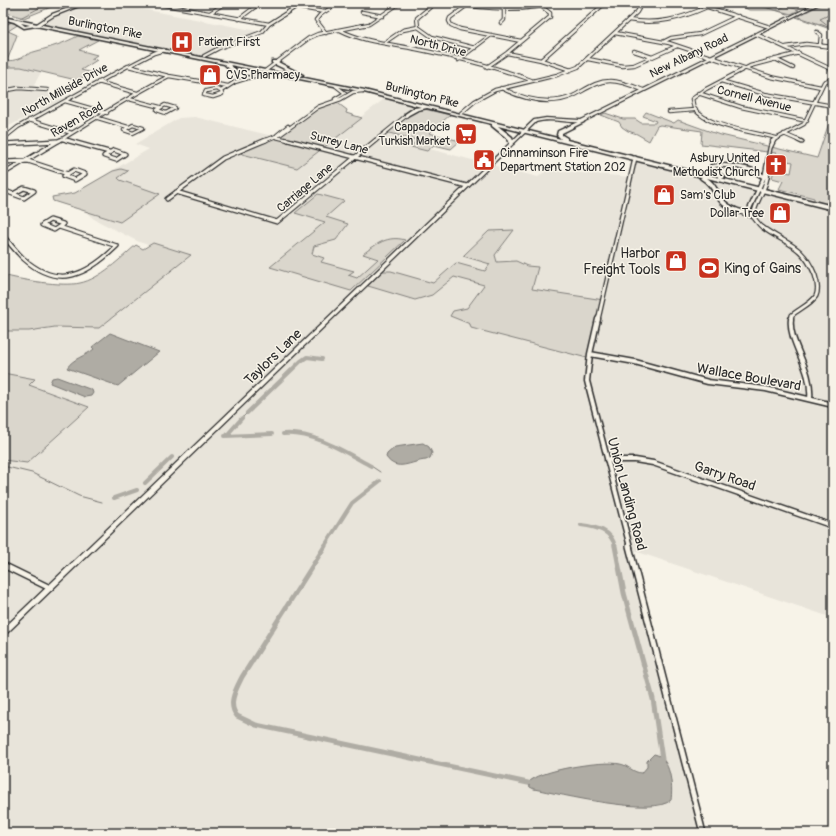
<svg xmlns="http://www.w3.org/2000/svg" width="836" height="836" font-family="Pangolin,sans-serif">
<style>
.built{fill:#e8e4da}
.green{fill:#dad6cc;stroke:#82807c}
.water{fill:#afaca4;stroke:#7a7874}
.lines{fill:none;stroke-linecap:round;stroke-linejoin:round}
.stream{stroke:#7a7874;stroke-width:1}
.canal-far1{stroke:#afaca4;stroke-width:4}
.canal{stroke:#afaca4;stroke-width:5}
.street-far3-casing{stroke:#2b2b2b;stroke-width:4.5}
.street-far2-casing{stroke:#2b2b2b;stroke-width:5.5}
.street-far1-casing{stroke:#2b2b2b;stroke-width:7}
.street-casing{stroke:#2b2b2b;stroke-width:8}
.secondary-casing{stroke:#2b2b2b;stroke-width:2.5}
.highway-casing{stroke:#2b2b2b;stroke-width:3}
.street-far3{stroke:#f7f3e8;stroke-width:2.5}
.street-far2{stroke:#f7f3e8;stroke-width:3}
.street-far1{stroke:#f7f3e8;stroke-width:4}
.street{stroke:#f7f3e8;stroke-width:5}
.secondary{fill:#f7f3e8;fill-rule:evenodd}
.highway{fill:#f7f3e8;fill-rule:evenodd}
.labels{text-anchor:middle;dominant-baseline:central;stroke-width:3;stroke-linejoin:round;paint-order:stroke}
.far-street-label{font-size:12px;fill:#2b2b2b;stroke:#f7f3e8}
.far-poi-label{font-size:12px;fill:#2b2b2b;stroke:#f7f3e8;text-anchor:start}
.poi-label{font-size:14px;fill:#2b2b2b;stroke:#f7f3e8;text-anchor:end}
.street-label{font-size:14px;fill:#2b2b2b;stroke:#f7f3e8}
</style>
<rect width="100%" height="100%" fill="#f7f3e8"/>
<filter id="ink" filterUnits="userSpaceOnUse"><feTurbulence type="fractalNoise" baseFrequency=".025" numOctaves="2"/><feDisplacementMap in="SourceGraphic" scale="8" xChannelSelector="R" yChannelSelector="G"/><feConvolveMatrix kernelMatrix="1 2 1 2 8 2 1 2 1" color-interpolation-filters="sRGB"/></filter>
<g filter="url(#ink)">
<path class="built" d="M 85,3 L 111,3 L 262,32 L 219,48 L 204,56 L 36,23 Z
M 6,67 L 21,67 L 41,72 L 34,85 L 47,91 L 51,95 L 65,98 L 3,129 L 3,75 Z
M 388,96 L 412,104 L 413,107 L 407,115 L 421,141 L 418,146 L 538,177 L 547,170 L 631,177 L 635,158 L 833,208 L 833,618 L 632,550 L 703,833 L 3,833 L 3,329 L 93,326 L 185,257 L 139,242 L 94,219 L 81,208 L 59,202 L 149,149 L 135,144 L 179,118 L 195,117 L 321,148 Z"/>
<path class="green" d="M 3,3 L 61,3 L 24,18 L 3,12 Z
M 735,3 L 756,3 L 776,10 L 786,6 L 799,10 L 791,14 L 776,10 L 749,10 Z
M 824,3 L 833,3 L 833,30 L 796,17 Z
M 10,22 L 19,24 L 8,31 L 17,35 L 7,61 C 24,60 24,54 37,51 C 52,47 64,43 78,36 L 98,40 L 79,50 L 97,55 L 91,59 L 97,60 L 81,70 L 93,73 L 76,80 L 21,67 L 6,67 L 3,75 L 3,26 Z
M 335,101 L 347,110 L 346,113 L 362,118 L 297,168 L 242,154 L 239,151 L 269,140 L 325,103 Z
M 416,107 L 450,115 L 429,133 L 460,141 L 451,149 L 434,145 L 427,151 L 411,147 L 417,140 L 385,132 Z
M 646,112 L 674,123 L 678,120 L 717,134 L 817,158 L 831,117 L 833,118 L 833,206 L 814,201 L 814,198 L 779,189 L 783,181 L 772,178 L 774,170 L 791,173 L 793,162 L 775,159 L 776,153 L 701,144 L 702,131 L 660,125 L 657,126 L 649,141 L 637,134 L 628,131 L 622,127 L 619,122 L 601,115 L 605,113 L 623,119 L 635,119 L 641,123 L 655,123 L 656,121 L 643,116 Z
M 121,169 L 128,171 L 118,178 L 120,180 L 160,194 L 120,222 L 53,201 L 52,197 L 75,193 L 113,171 Z
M 318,194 L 344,201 L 326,217 L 348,224 L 336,240 L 314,246 L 312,254 L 324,258 L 321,262 L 354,271 L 348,275 L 357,278 L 378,259 L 363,254 C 376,244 388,235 405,240 L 351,291 L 270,267 L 325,222 L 295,213 Z
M 514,230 L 495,255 L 497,262 L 516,261 L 527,266 L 538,267 L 532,289 L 604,300 L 591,359 L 471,328 L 470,324 L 450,316 L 453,311 L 467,308 L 484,285 L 454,277 L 432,295 L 415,300 L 368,286 L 382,271 L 391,271 L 433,283 L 456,263 L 485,271 L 490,264 L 463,256 L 489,231 Z
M 153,243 L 191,255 L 99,328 L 55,327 L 29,331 L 3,331 L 3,275 C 20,280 63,287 80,283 C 100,279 121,258 136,245 L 143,249 Z
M 3,373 L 35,379 L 29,385 L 89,407 L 27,463 L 3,460 Z"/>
<path class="water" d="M 110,333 L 159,352 L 118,386 L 67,368 C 73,358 86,356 94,349 L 92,347 Z
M 57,377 L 92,390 L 93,393 L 91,396 L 85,397 L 50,383 L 52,378 Z
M 423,443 L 429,447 L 432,453 L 430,458 L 426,460 C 411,461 397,473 386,457 L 387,454 L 395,447 Z
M 654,754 C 671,757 673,787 671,800 C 654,817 559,794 534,789 L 530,787 L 528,783 C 538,770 603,760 620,764 C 628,765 633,773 642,773 L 647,767 L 647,761 Z"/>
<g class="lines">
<path class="stream" d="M 751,3 L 788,14
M 799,17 L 831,28
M 20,18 L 49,3
M 3,26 L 12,22
M 829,26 L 820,19 L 833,13
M 242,418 L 247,413
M 3,466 L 32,473 L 79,496 L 102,502
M 371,466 L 380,472"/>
<path class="canal-far1" d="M 247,413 L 301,361 L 307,357 L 322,359
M 283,434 C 313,431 345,452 371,466
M 227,435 L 242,418
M 225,436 L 272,434
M 145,483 L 172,457
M 114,498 L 137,490
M 581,525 C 596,527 612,530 615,547
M 324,547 L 352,503 L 380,481"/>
<path class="canal" d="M 325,546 L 242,677 C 236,689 227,704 237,716 L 256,725 L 528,783
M 615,546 L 624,593 L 653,699 L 662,759"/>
<g class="street-far3-casing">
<path id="street-far3" d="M 154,3 L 269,24
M 390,3 L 398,4
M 435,3 L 417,18 L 418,27 L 432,37 L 475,48
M 450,3 C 487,9 522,12 558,3
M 695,3 L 770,27
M 466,6 L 450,18 L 449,21 L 451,25 L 460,29 L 521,41
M 296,7 L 324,12
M 362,12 L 383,16
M 210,13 L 225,3
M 239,19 L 260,3
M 628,20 C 657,25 680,19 707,7
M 501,23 L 504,20 L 504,10
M 340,30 C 363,42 391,44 416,49 C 455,57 494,66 531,80
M 817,32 L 821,35 L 820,45
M 326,33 L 316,20 L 320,15 L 338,3
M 615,33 L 669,43 L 771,77 L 821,87
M 756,34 L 833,70
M 663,42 L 671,38 L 700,34 L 738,16
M 384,43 L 403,30 L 418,27
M 786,47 L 806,44 L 833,47
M 634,51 L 652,57
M 507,53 L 541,60 L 571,70
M 204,56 L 219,48 L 262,32 L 269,24 L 302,3
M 588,59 L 623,66 L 634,65 L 677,46
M 775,59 L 793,68
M 458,60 L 491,35
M 541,60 L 605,3
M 128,66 L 169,76 L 228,86
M 129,66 L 154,53 L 164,50
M 487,67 L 507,53 L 550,17 L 550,13 L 542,7
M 721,81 L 765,94 L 833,106
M 98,82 L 137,93
M 501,88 C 523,99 550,106 573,96 C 585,90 596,81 610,81 C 621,81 633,86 643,90
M 216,89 L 221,91 L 222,94 L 213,97 L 204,95 L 206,91 Z
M 3,91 L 19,88 L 47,90
M 221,91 L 235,82 L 261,74 L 309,38 L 318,34 L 369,24 L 400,3
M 698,93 L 741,107 L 807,121
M 129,99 L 160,107
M 335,99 L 345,93 L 336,86
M 65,101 L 107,113
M 165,105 L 175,108 L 166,113 L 157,110 Z
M 669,112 L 694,110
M 461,113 L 475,101 L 495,90 L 557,75 L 578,67 L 637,12 L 642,3
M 98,118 L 128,127
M 29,120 L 72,133
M 133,125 L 143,128 L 133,133 L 124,130 Z
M 784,134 L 800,141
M 277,135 L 288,126
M 276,137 L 292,141
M 776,138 C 756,132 706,127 694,108 C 693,106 693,102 692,99 L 706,89 L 750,66 L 799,53
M 3,139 L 18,127 L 128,66
M 62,139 L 70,141
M 55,141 L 57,141
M 59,141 C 95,119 131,95 169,76
M 264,141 L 281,134 L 318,107 L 341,99 L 353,92 L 363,91
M 375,141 L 407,115
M 772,141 L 804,124 L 824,82 L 833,78"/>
</g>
<g class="street-far2-casing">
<path id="street-far2" d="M 66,140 L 109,152
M 288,140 L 467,186
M 774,140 L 770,148 L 765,175 L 749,210 C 753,216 756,222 762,227 C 786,245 802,243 815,275 C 817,281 819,289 816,296 C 811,304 799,309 792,315 L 791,320
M 798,140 L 802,142
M 3,144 L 57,141
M 114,150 L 125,154 L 116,160 L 104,156 Z
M 3,162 L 28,161 L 68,174
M 74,170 L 85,174 L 75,180 L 64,176 Z
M 3,174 L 60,140
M 24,188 L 34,191 L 24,198 L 13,194 Z
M 3,190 L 13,194
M 176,192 L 277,222 L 376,140
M 167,199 L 223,158 L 266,140
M 753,217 C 755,200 768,188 768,170
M 50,220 L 63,224 L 54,230 L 42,225 Z
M 59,227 L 117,246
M 3,236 C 10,243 16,252 24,259 C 59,290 87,275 117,246
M 598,320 L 635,158"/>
</g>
<g class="street-far1-casing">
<path id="street-far1" d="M 598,319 L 590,354 L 587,381 L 630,547
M 791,319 C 788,343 813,368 810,399
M 590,354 L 635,362 L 708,382 L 766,389 L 833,405
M 607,460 L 635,460 L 653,463 L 833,526"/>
</g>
<g class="street-casing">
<path id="street" d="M 629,546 L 703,833
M 3,565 L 50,588"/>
</g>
<g class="secondary-casing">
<path id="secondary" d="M 82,3 L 87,3 L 54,16 L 38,26 L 35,25 L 52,14 Z
M 817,3 L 821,3 L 583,122 C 568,124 552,117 536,122 L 5,635 L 3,636 L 3,629 L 534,120 L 546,118 L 581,120 Z"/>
</g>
<g class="highway-casing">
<path id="highway" d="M 3,17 L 364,90 L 561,139 L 557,135 L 558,131 L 582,120 L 584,121 L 584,122 L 562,133 L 562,135 L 567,138 L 567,140 L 833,206 L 833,210 L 707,178 C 717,184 718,195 727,203 C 734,209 744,210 753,214 L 753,216 L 751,217 C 742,214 729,211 722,204 C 713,195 713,186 701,179 L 700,178 L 702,177 L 498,126 L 512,137 L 514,143 L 512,144 L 510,144 L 508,139 L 492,126 L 492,124 L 427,108 L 418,110 L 407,116 L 405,116 L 405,114 L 414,108 L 421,107 L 364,92 L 230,65 L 242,75 L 249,77 L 249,78 L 247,79 L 238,77 L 224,64 L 36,26 L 24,28 L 14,22 L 3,19 ZM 21,23 L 30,25 L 25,26 Z
M 272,61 L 276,61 L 303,75 L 299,76 L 272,63 Z
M 718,164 C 733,164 755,166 767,177 L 764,179 C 760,177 757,174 753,173 C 741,168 727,166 715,167 L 714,170 L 725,177 L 722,179 L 720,178 L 708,170 L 711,165 Z"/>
</g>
<use href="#street-far3" class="street-far3"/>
<use href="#street-far2" class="street-far2"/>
<use href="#street-far1" class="street-far1"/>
<use href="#street" class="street"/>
<use href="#secondary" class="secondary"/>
<use href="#highway" class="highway"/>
</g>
</g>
<defs>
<g id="hospital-square" transform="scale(1.15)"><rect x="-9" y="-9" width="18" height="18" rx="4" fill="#c8321e" stroke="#f7f3e8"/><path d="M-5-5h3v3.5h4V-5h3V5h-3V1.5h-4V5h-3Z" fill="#fff"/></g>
<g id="shop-square" transform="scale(1.15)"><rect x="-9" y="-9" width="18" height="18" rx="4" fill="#c8321e" stroke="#f7f3e8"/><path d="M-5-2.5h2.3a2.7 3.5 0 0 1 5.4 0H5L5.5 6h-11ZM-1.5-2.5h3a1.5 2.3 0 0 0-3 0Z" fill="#fff"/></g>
<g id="supermarket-square" transform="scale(1.15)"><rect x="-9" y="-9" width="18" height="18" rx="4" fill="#c8321e" stroke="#f7f3e8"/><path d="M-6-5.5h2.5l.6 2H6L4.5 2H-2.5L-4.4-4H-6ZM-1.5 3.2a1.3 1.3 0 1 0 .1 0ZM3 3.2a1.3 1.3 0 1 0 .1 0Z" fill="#fff"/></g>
<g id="civic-square" transform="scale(1.15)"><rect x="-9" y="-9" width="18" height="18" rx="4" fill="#c8321e" stroke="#f7f3e8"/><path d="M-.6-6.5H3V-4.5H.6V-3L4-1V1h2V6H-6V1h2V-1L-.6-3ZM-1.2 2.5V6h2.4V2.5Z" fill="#fff"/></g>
<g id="church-square" transform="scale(1.15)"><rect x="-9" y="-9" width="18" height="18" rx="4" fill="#c8321e" stroke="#f7f3e8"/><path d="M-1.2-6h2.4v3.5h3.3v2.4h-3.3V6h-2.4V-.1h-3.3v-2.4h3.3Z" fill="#fff"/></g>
<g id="stadium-square" transform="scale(1.15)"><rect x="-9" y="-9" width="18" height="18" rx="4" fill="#c8321e" stroke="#f7f3e8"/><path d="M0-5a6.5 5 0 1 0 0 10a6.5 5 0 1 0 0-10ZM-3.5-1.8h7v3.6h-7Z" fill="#fff"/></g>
</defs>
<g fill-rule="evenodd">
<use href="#hospital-square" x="182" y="42"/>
<use href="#shop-square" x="210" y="75"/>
<use href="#supermarket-square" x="466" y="134"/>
<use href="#civic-square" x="484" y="160"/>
<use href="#church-square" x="776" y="165"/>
<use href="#shop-square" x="664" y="195"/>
<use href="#shop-square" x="780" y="213"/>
<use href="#shop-square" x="676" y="261"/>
<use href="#stadium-square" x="709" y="268"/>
</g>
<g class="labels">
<g class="far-street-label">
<text transform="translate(105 28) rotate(11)">Burlington Pike</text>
<text transform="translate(438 46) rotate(14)">North Drive</text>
<text transform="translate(689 56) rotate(-26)">New Albany Road</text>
<text transform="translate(65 90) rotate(-29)">North Millside Drive</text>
<text transform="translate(422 95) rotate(14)">Burlington Pike</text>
<text transform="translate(754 99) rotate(14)">Cornell Avenue</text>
<text transform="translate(77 120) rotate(-30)">Raven Road</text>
<text transform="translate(339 143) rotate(15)">Surrey Lane</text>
<text transform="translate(305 188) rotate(-40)">Carriage Lane</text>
</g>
<g class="far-poi-label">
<text x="198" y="42">Patient First</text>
<text x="226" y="75">CVS Pharmacy</text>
<text x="450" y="127" text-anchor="end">Cappadocia<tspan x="450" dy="14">Turkish Market</tspan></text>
<text x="500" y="153">Cinnaminson Fire<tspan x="500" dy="14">Department Station 202</tspan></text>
<text x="760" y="158" text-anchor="end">Asbury United<tspan x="760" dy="14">Methodist Church</tspan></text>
<text x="680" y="195">Sam's Club</text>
<text x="764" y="213" text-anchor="end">Dollar Tree</text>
</g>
<g class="poi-label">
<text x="660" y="253">Harbor<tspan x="660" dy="16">Freight Tools</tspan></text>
<text x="724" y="268" text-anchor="start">King of Gains</text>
</g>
<g class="street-label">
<text transform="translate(273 357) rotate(-44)">Taylors Lane</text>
<text transform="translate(749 377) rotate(10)">Wallace Boulevard</text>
<text transform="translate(725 476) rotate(19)">Garry Road</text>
<text transform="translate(627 494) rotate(75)">Union Landing Road</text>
</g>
</g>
<rect width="836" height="836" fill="none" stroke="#f7f3e8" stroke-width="16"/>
<rect x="8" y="8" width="820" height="820" fill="none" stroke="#2b2b2b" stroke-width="1.5" filter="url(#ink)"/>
</svg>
